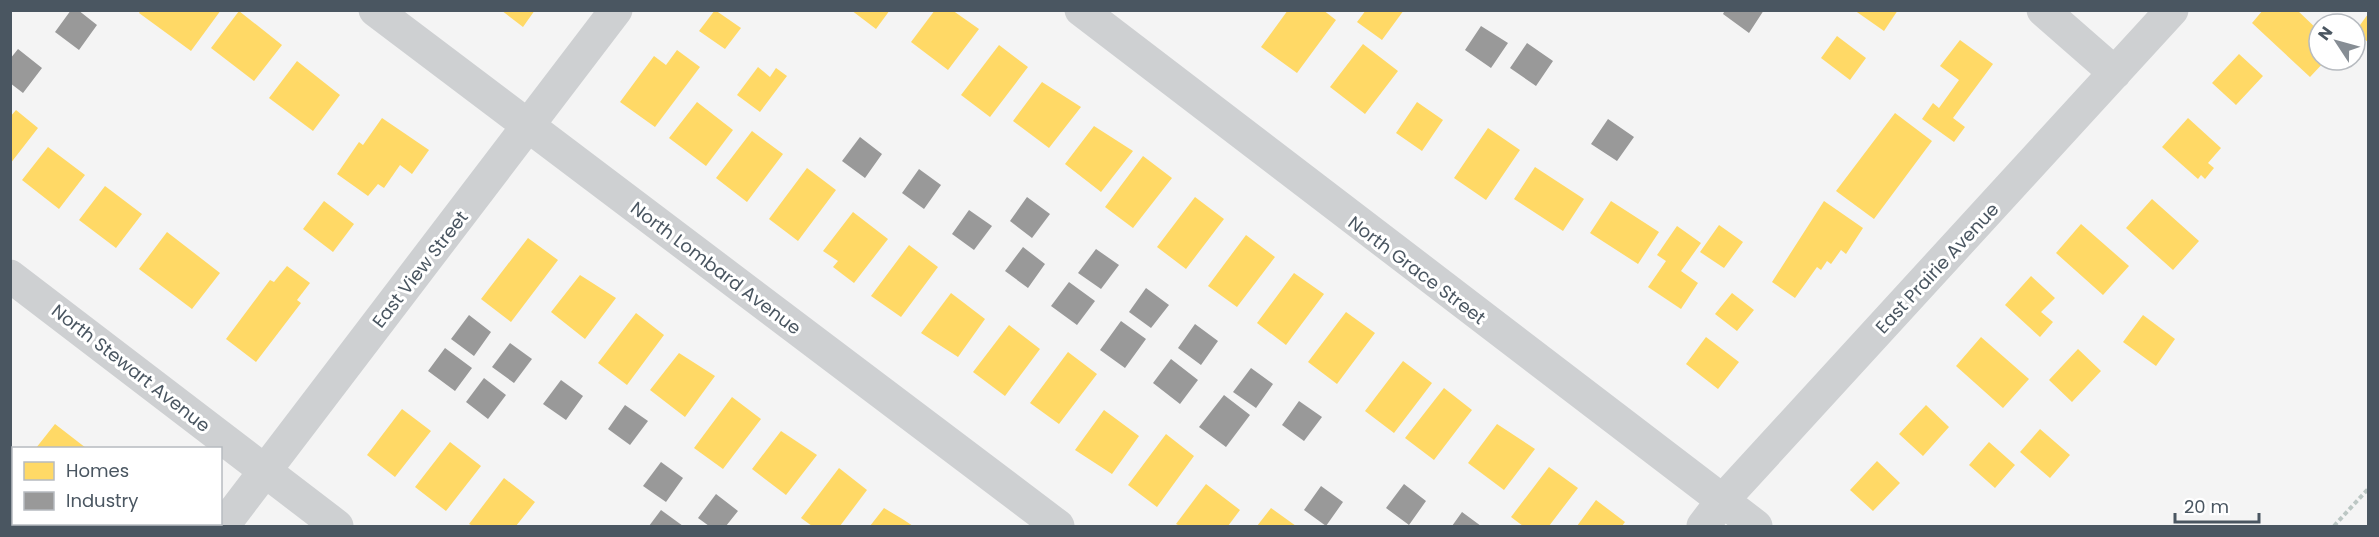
<svg xmlns="http://www.w3.org/2000/svg" width="2379" height="537" font-family="Poppins,sans-serif">
<style>
.homes{fill:#ffd966}
.industry{fill:#999}
.lines{fill:none;stroke-linecap:round;stroke-linejoin:round}
.path{stroke:#bcc7c4;stroke-width:4;stroke-dasharray:4.5 3;stroke-linecap:butt}
.minor{stroke:#ced0d2;stroke-width:33}
.labels{text-anchor:middle;dominant-baseline:central;stroke-width:6;stroke-linejoin:round;paint-order:stroke}
.street-label{font-size:18px;fill:#4a5661;stroke:#fff}
</style>
<rect width="100%" height="100%" fill="#f4f4f4"/>
<path class="homes" d="M 141,10 L 221,10 L 191,51 L 139,13 Z
M 501,10 L 535,10 L 523,27 Z
M 715,10 L 741,28 L 725,49 L 699,31 Z
M 851,10 L 890,10 L 876,29 Z
M 935,10 L 952,10 L 979,29 L 948,70 L 911,42 Z
M 1288,10 L 1323,10 L 1336,20 L 1297,73 L 1261,47 Z
M 1366,10 L 1404,10 L 1382,40 L 1357,22 Z
M 1854,10 L 1898,10 L 1884,31 Z
M 2263,10 L 2297,10 L 2319,31 L 2319,60 L 2326,60 L 2310,77 L 2252,23 Z
M 239,11 L 282,45 L 254,81 L 211,48 Z
M 2368,14 L 2368,42 L 2355,32 Z
M 1837,36 L 1866,58 L 1850,80 L 1821,58 Z
M 1960,40 L 1993,64 L 1953,118 L 1965,127 L 1954,142 L 1922,119 L 1933,103 L 1939,108 L 1959,80 L 1940,66 Z
M 1363,44 L 1398,71 L 1365,114 L 1330,87 Z
M 999,45 L 1028,67 L 990,117 L 961,95 Z
M 677,50 L 700,67 L 655,127 L 620,102 L 654,56 L 666,65 Z
M 2239,54 L 2263,76 L 2236,105 L 2212,83 Z
M 297,61 L 340,95 L 313,131 L 269,98 Z
M 758,67 L 770,77 L 776,68 L 787,76 L 760,112 L 737,95 Z
M 1042,82 L 1081,107 L 1049,148 L 1013,121 Z
M 697,102 L 733,130 L 706,166 L 669,138 Z
M 1417,102 L 1443,120 L 1422,151 L 1396,133 Z
M 16,110 L 38,128 L 10,164 L 10,117 Z
M 1895,113 L 1932,141 L 1874,219 L 1836,191 Z
M 382,118 L 429,150 L 412,174 L 400,165 L 384,188 L 378,184 L 368,196 L 337,174 L 359,142 L 363,145 Z
M 2188,118 L 2221,148 L 2208,163 L 2214,168 L 2205,179 L 2201,175 L 2198,179 L 2162,147 Z
M 1094,126 L 1133,151 L 1101,192 L 1065,164 Z
M 1488,128 L 1520,150 L 1486,200 L 1454,178 Z
M 752,131 L 783,154 L 747,202 L 716,178 Z
M 48,147 L 85,175 L 59,209 L 22,180 Z
M 1143,156 L 1172,178 L 1133,228 L 1105,207 Z
M 1535,167 L 1584,199 L 1563,231 L 1514,199 Z
M 807,168 L 836,190 L 798,241 L 769,219 Z
M 105,186 L 142,214 L 116,248 L 79,220 Z
M 1195,197 L 1224,219 L 1186,269 L 1157,247 Z
M 2152,199 L 2199,241 L 2173,270 L 2126,228 Z
M 324,201 L 354,224 L 333,252 L 303,229 Z
M 1611,201 L 1659,232 L 1638,264 L 1590,233 Z
M 1824,201 L 1863,228 L 1846,254 L 1841,250 L 1831,264 L 1827,261 L 1821,270 L 1817,267 L 1795,298 L 1772,282 Z
M 853,212 L 888,239 L 854,283 L 833,267 L 838,261 L 823,251 Z
M 2081,224 L 2129,266 L 2103,295 L 2056,253 Z
M 1719,225 L 1743,242 L 1724,268 L 1700,252 Z
M 1677,226 L 1701,243 L 1681,271 L 1698,283 L 1681,309 L 1648,287 L 1666,261 L 1657,255 Z
M 167,232 L 220,273 L 192,309 L 139,269 Z
M 1246,235 L 1275,257 L 1237,307 L 1208,286 Z
M 528,238 L 558,260 L 511,322 L 481,299 Z
M 909,245 L 938,267 L 901,317 L 871,296 Z
M 287,266 L 310,283 L 297,300 L 301,303 L 256,362 L 226,339 L 270,280 L 274,282 Z
M 1294,273 L 1324,294 L 1286,345 L 1257,323 Z
M 580,275 L 616,298 L 585,339 L 551,312 Z
M 2031,276 L 2055,298 L 2041,312 L 2053,322 L 2040,337 L 2005,305 Z
M 951,293 L 985,319 L 958,357 L 921,333 Z
M 1732,293 L 1754,310 L 1737,331 L 1715,314 Z
M 1346,312 L 1375,333 L 1337,384 L 1308,362 Z
M 636,313 L 664,335 L 627,385 L 598,363 Z
M 2143,315 L 2175,339 L 2156,366 L 2123,342 Z
M 1009,325 L 1040,349 L 1005,396 L 973,372 Z
M 1706,337 L 1739,362 L 1718,389 L 1686,364 Z
M 1981,337 L 2029,379 L 2003,408 L 1956,366 Z
M 2078,349 L 2101,371 L 2072,402 L 2049,380 Z
M 1068,352 L 1097,374 L 1059,424 L 1030,403 Z
M 679,353 L 715,376 L 685,417 L 650,390 Z
M 1403,361 L 1432,383 L 1394,433 L 1365,411 Z
M 1444,388 L 1472,410 L 1434,460 L 1405,438 Z
M 732,397 L 761,419 L 723,469 L 694,448 Z
M 1926,405 L 1949,427 L 1923,456 L 1899,434 Z
M 402,409 L 431,431 L 395,477 L 367,455 Z
M 1104,410 L 1139,436 L 1112,474 L 1075,450 Z
M 55,424 L 86,448 L 36,448 Z
M 1497,424 L 1535,449 L 1504,490 L 1468,463 Z
M 2040,429 L 2070,455 L 2050,478 L 2020,452 Z
M 781,431 L 817,455 L 786,495 L 752,469 Z
M 1166,434 L 1194,456 L 1157,507 L 1128,485 Z
M 450,442 L 481,466 L 446,511 L 415,487 Z
M 1989,442 L 2015,465 L 1995,488 L 1969,465 Z
M 1877,461 L 1900,483 L 1873,511 L 1850,490 Z
M 1549,467 L 1578,488 L 1549,526 L 1523,526 L 1511,517 Z
M 839,468 L 867,490 L 840,526 L 812,526 L 801,518 Z
M 10,470 L 14,472 L 14,504 L 10,508 Z
M 504,478 L 535,502 L 516,526 L 473,526 L 469,524 Z
M 1206,484 L 1240,510 L 1228,526 L 1180,526 L 1176,524 Z
M 1596,500 L 1625,522 L 1622,526 L 1577,526 Z
M 884,508 L 904,520 L 913,526 L 870,526 Z
M 1271,508 L 1296,526 L 1257,526 Z
M 96,524 L 121,524 L 119,526 L 100,526 Z"/>
<path class="industry" d="M 71,10 L 78,10 L 97,25 L 79,50 L 55,32 Z
M 1725,10 L 1764,10 L 1749,33 L 1723,14 Z
M 1481,26 L 1508,43 L 1491,68 L 1465,50 Z
M 1527,43 L 1553,61 L 1536,86 L 1510,68 Z
M 18,49 L 42,68 L 23,93 L 10,83 L 10,59 Z
M 1608,119 L 1634,137 L 1617,161 L 1591,144 Z
M 860,137 L 882,154 L 865,178 L 842,161 Z
M 919,169 L 941,185 L 924,209 L 902,193 Z
M 1027,197 L 1050,214 L 1032,238 L 1010,221 Z
M 969,210 L 992,226 L 974,250 L 952,234 Z
M 1023,247 L 1045,264 L 1028,288 L 1005,271 Z
M 1096,249 L 1119,265 L 1101,289 L 1078,273 Z
M 1069,282 L 1095,301 L 1077,325 L 1051,306 Z
M 1146,288 L 1169,305 L 1151,328 L 1129,312 Z
M 469,315 L 491,332 L 474,356 L 451,339 Z
M 1121,321 L 1146,339 L 1125,368 L 1100,350 Z
M 1195,324 L 1218,341 L 1201,365 L 1178,348 Z
M 510,343 L 532,359 L 514,383 L 492,367 Z
M 445,348 L 472,368 L 455,391 L 428,371 Z
M 1171,359 L 1198,380 L 1180,404 L 1153,383 Z
M 1251,368 L 1273,384 L 1256,408 L 1233,392 Z
M 484,378 L 506,395 L 488,419 L 466,402 Z
M 561,380 L 583,396 L 566,420 L 543,404 Z
M 1224,395 L 1250,415 L 1226,447 L 1199,427 Z
M 1299,401 L 1322,417 L 1304,441 L 1282,425 Z
M 625,405 L 648,421 L 630,445 L 608,429 Z
M 661,462 L 683,478 L 666,502 L 643,486 Z
M 1404,484 L 1426,501 L 1409,525 L 1386,508 Z
M 1321,486 L 1343,502 L 1326,526 L 1304,510 Z
M 716,494 L 738,511 L 726,526 L 709,526 L 698,518 Z
M 661,510 L 683,526 L 649,526 Z
M 1462,512 L 1481,526 L 1452,526 Z"/>
<g class="lines">
<path class="path" d="M 2334,526 L 2368,489"/>
<path class="minor" d="M 375,10 L 1058,526
M 1081,10 L 1756,526
M 2043,10 L 2115,73
M 10,276 L 337,526
M 223,526 L 616,10
M 1703,526 L 1722,501 L 2172,10"/>
</g>
<g class="labels">
<g class="street-label">
<text transform="translate(716 268) rotate(37)">North Lombard Avenue</text>
<text transform="translate(1937 268) rotate(-47)">East Prairie Avenue</text>
<text transform="translate(420 269) rotate(-52)">East View Street</text>
<text transform="translate(1417 270) rotate(37)">North Grace Street</text>
<text transform="translate(131 368) rotate(38)">North Stewart Avenue</text>
</g>
</g>
<rect width="2379" height="537" fill="none" stroke="#4a5661" stroke-width="24"/>
<rect x="12" y="447" width="210" height="78" fill="#ffffff" stroke="#b7bbc0" stroke-width="1.5"/>
<rect x="24" y="462" width="30" height="18" fill="#ffd966" stroke="#b7bbc0" stroke-width="1.5"/>
<text x="66" y="477" font-size="18" fill="#4a5661">Homes</text>
<rect x="24" y="492" width="30" height="18" fill="#999999" stroke="#b7bbc0" stroke-width="1.5"/>
<text x="66" y="507" font-size="18" fill="#4a5661">Industry</text>
<g transform="translate(2337 42) rotate(306)"><circle r="28" fill="#ffffff" stroke="#b7bbc0" stroke-width="1.5"/>
<path d="M0-4.5L10 22L0 15L-10 22Z" fill="#868d94"/>
<text y="-9" font-size="16" font-weight="bold" text-anchor="middle" fill="#4a5661">N</text>
</g>
<path d="M2175 513v9h84v-9" fill="none" stroke="#4a5661" stroke-width="3"/>
<text x="2184" y="513" font-size="18" fill="#4a5661" stroke="#ffffff" stroke-width="4.5" paint-order="stroke">20 m</text>
</svg>
